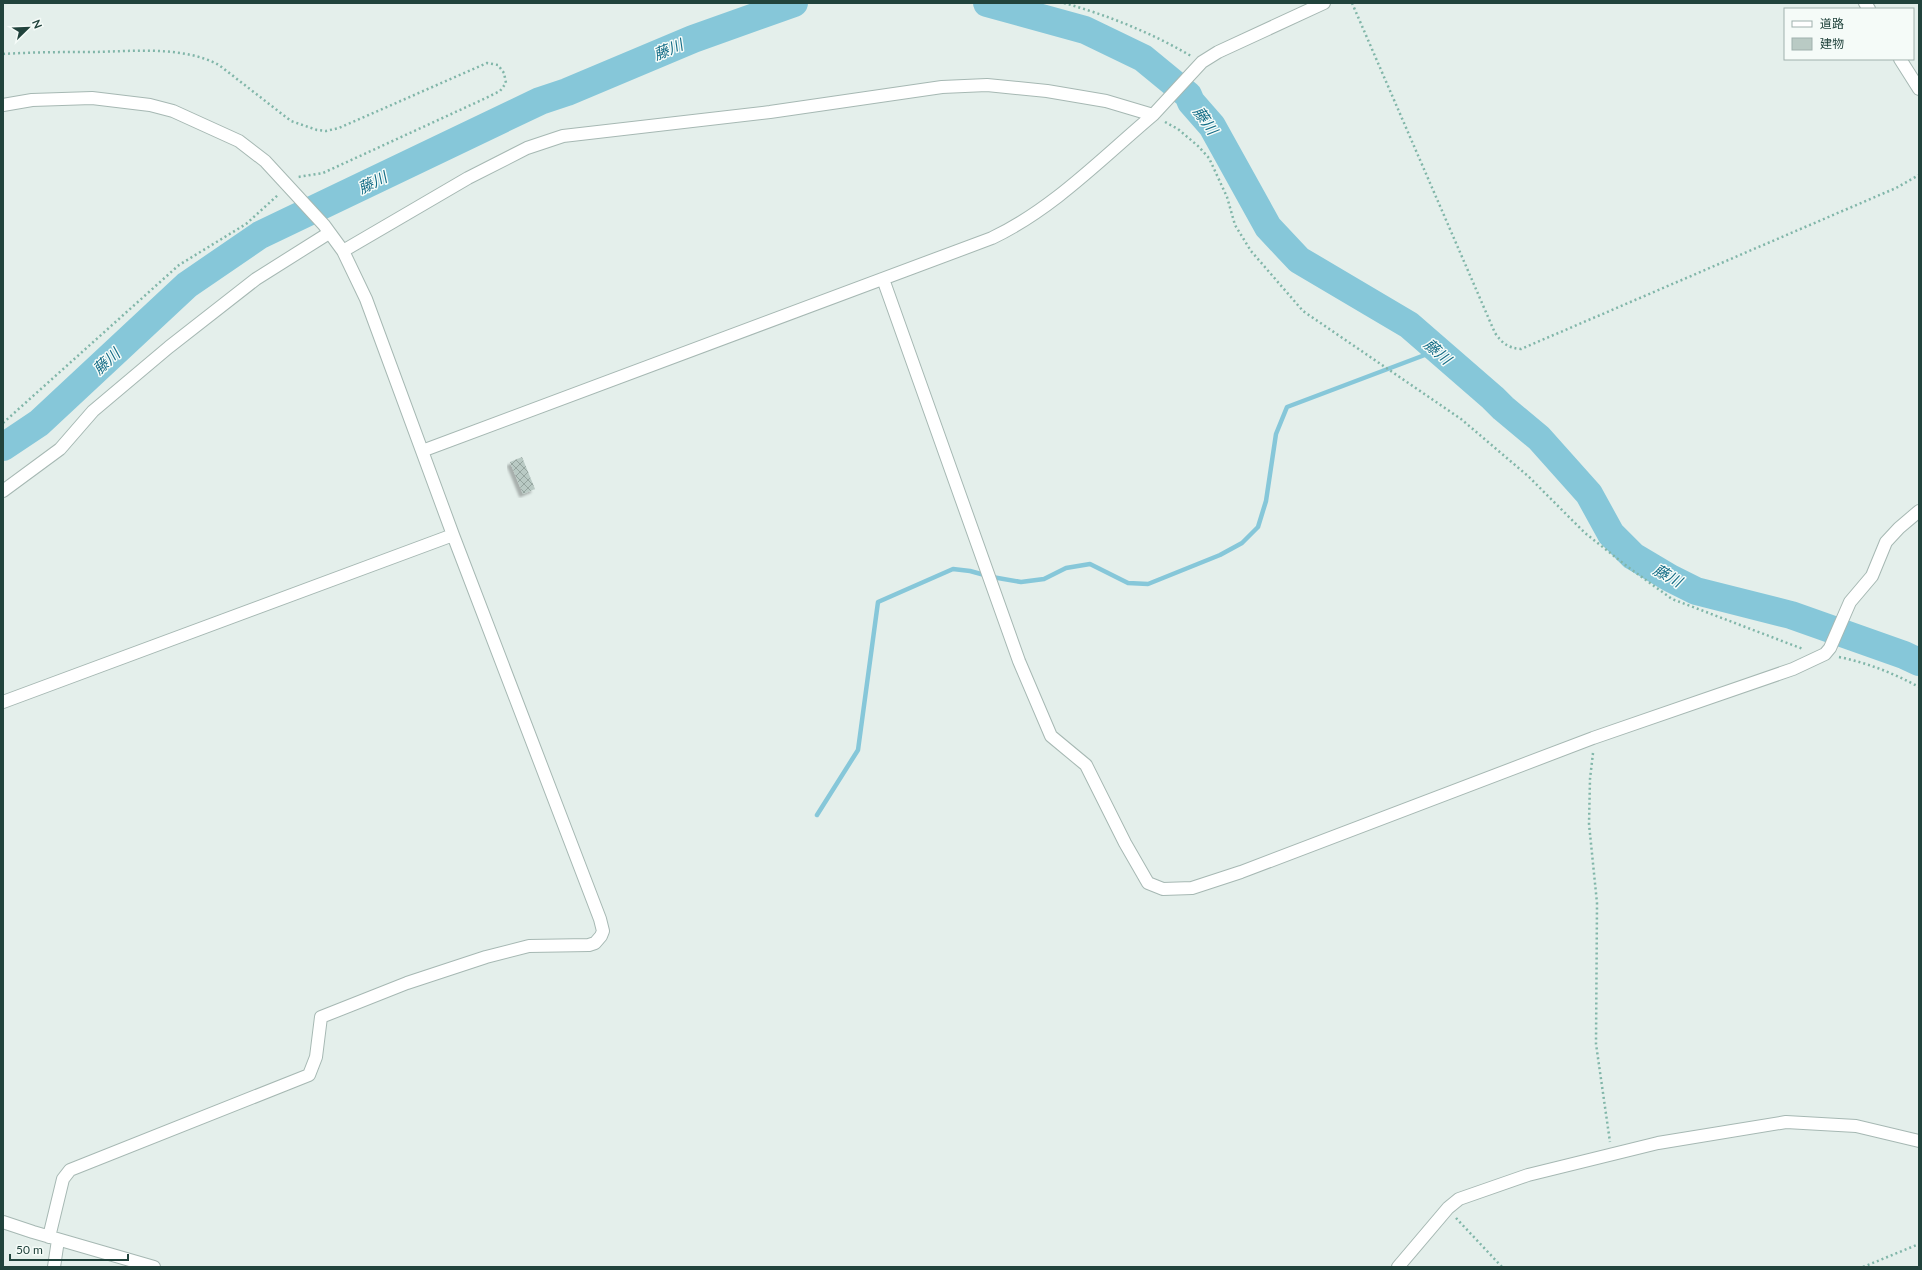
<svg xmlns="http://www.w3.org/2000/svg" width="1922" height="1270" font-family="Lato,'Noto Sans JP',sans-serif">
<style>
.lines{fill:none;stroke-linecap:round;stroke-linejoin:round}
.stream{stroke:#86c7d9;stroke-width:4.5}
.river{stroke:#86c7d9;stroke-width:28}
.building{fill:url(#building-cross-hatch);filter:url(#shadow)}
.minor-casing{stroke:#a6b8b3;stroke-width:14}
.path{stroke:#81b6a9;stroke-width:2.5;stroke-dasharray:2 3;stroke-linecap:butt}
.minor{stroke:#fff;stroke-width:12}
.labels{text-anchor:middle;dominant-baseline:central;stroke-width:3;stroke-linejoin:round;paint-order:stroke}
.water-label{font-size:15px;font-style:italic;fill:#136c86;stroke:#f5fbf8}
</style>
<defs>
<pattern id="building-cross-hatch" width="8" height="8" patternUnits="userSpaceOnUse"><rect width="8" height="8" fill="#b9cac4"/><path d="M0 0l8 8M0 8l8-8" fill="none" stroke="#96a6a0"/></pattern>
<filter id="shadow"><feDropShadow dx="-3.5" dy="3.5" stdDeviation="1" flood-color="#0004"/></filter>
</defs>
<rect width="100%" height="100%" fill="#e4efeb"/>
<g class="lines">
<path class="stream" d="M 1008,9 L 1009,3
M 817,815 L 858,750 L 878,602 L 953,569 L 970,571 L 992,577 L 1021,582 L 1044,579 L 1066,568 L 1090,564 L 1128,583 L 1148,584 L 1220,555 L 1242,543 L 1258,527 L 1266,501 L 1276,434 L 1287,407 L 1438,350"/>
<path class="river" d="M 987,3 L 1085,30 L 1143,58 L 1188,95 L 1191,102 L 1212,126 L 1268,227 L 1299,260 L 1409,325 L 1493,398 L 1503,408 L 1539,438 L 1589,494 L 1611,534 L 1633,556 L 1670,578 L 1696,591 L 1791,615 L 1904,655 L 1919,662
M 3,447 L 39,423 L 187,285 L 260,235 L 540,101 L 567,92 L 693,39 L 794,3"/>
</g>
<path class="building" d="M 522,457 L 535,489 L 523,494 L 510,462 Z"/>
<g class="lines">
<g class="minor-casing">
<path id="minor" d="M 1865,3 L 1869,9
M 1900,59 L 1919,89
M 3,105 L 32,100 L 92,98 L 150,105 L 173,111 L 239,141 L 265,161 L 324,225 L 343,251 L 366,299 L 453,535 L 600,919 L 603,931 L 601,936 L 595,943 L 589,945 L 529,946 L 486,957 L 407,983 L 321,1017 L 316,1057 L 309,1075 L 70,1170 L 63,1179 L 49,1237
M 343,251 L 468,178 L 527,148 L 563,136 L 770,112 L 942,87 L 987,85 L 1047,91 L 1106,101 L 1153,115 L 1202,62 L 1218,52 L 1324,3
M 883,279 L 1019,661 L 1051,736 L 1086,765 L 1125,843 L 1148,883 L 1163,889 L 1192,888 L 1241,872 L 1593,738 L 1793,669 L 1825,654 L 1830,648 L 1850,602 L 1872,576 L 1886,542 L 1899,528 L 1919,511
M 422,451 L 992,238 C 1053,209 1102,158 1153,115
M 3,491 L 60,449 L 93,411 L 169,347 L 256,279 L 329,233
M 3,702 L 453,535
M 3,1222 L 33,1232 L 154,1267
M 54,1267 L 58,1240
M 1398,1267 L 1448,1208 L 1459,1199 L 1528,1175 L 1658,1143 L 1786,1122 L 1856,1126 L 1919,1141"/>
</g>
<path class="path" d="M 1064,3 C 1107,15 1152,33 1191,56
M 1352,3 L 1495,333 C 1502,343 1508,348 1521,349 L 1896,188 L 1919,175
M 3,54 C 34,52 64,52 95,52 C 134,51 184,46 219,65 L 291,121 L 317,130 L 326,131 L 339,128 L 487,63 L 498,65 L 504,73 L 506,83 L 500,91 L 486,98 L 323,173 L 298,177
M 1165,122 L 1178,129 L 1198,146 L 1209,158 L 1227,197 L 1235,225 L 1251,251 L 1303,311 L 1461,419 L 1528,476 L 1585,533 L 1628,567 L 1672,599 L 1803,649
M 3,423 L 179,265 L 246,224 L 278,195
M 1839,657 C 1868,663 1893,673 1919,687
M 1593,753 L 1590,779 L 1589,824 L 1597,903 L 1596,1044 L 1610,1142
M 1456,1218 L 1502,1267
M 1863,1267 L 1919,1244"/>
<use href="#minor" class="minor"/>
</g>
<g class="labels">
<g class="water-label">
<text transform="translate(668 49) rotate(-22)">藤川</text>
<text transform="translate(1206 120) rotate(55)">藤川</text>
<text transform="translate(372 182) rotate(-26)">藤川</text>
<text transform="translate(1438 351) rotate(41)">藤川</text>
<text transform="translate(106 361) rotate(-43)">藤川</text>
<text transform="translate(1668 575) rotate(29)">藤川</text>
</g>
</g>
<rect width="1922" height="1270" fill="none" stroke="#21433c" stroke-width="8"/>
<rect x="1784" y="8" width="130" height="52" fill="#f5fbf8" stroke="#a0b1ad"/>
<rect x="1792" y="21" width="20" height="6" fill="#ffffff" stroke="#a0b1ad"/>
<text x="1820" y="28" font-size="12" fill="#21433c">道路</text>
<rect x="1792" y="38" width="20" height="12" fill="#b9cac4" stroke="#a0b1ad"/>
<text x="1820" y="48" font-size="12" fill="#21433c">建物</text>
<g transform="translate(28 28) rotate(67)" stroke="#f5fbf8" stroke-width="3" paint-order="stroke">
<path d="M0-3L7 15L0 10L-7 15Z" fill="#21433c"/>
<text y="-6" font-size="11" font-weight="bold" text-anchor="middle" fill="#21433c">N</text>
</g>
<path d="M10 1254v6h118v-6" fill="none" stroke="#21433c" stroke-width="2"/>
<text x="16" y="1254" font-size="12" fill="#21433c" stroke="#f5fbf8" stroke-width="3" paint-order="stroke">50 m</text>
</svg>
